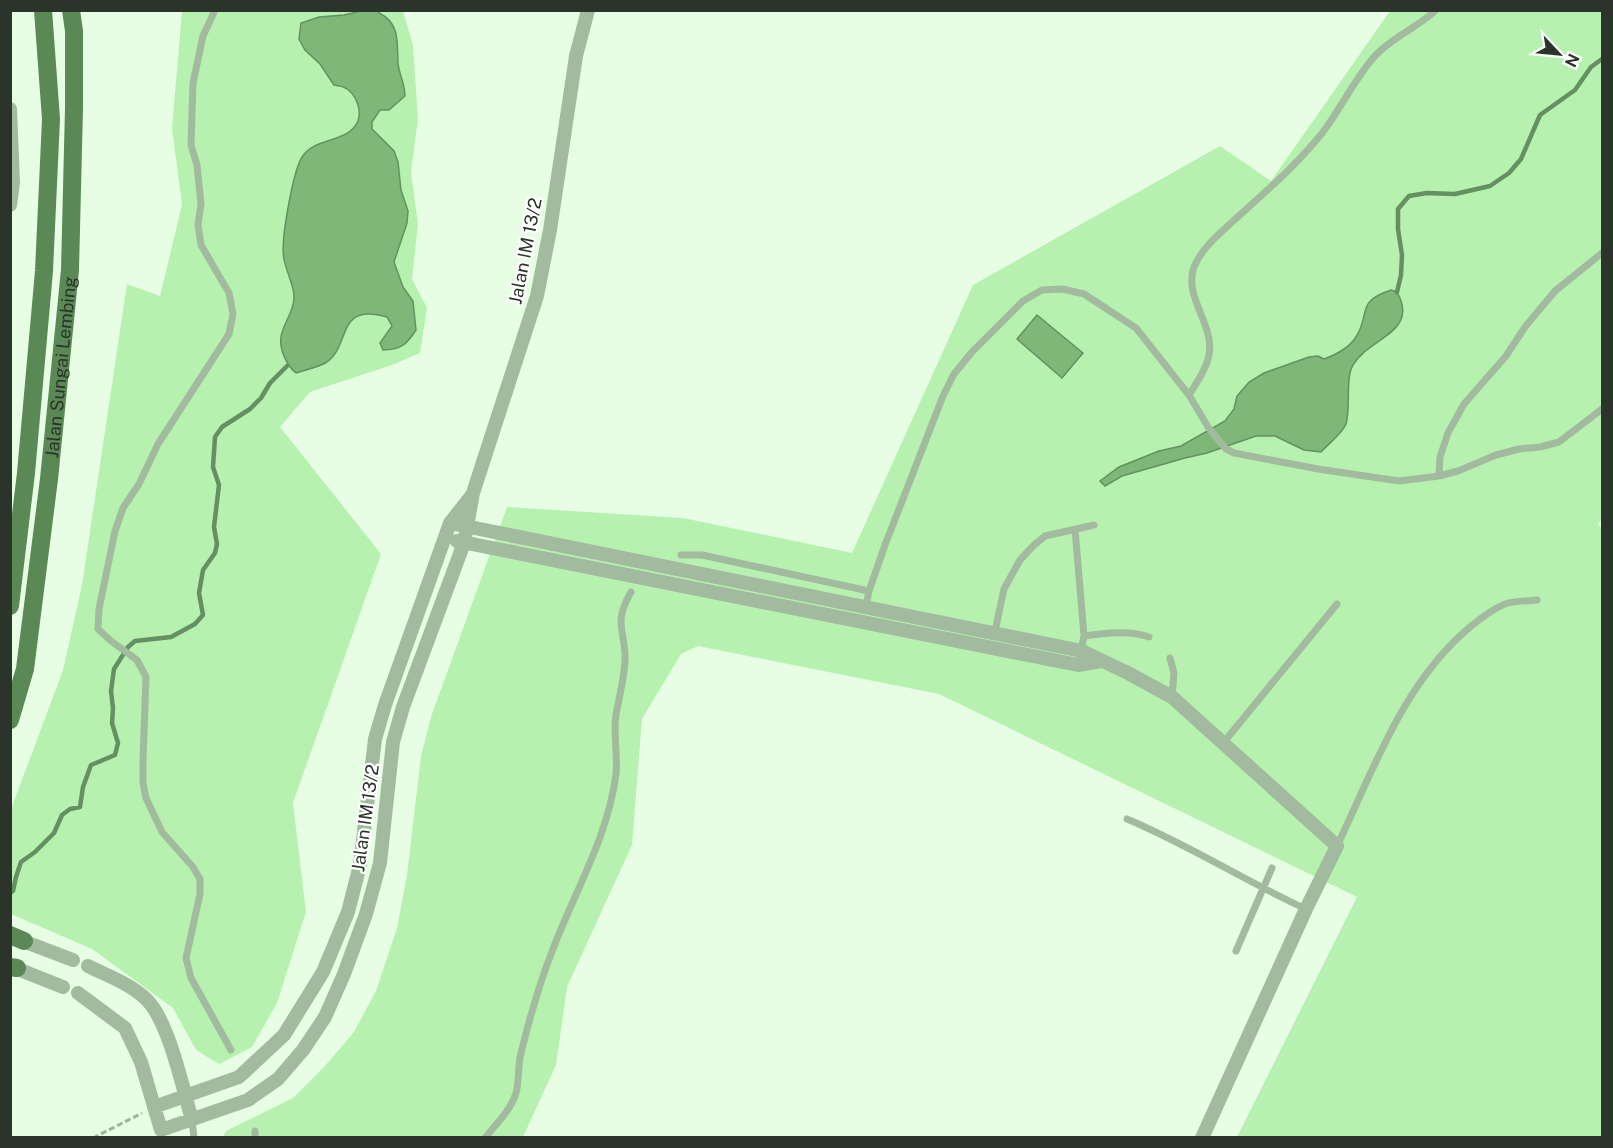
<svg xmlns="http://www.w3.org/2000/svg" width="1613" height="1148" font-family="'Public Sans',sans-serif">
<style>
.green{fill:#b6f1b0}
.water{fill:#7eb778;stroke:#659061;stroke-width:1.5}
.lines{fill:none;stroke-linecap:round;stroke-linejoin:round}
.stream{stroke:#659061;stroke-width:4.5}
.path{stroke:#a0b29e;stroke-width:3;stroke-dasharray:6 3;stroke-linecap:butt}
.service{stroke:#a2bb9f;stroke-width:7}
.minor{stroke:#a2bb9f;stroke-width:14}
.primary{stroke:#5b8956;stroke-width:18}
.labels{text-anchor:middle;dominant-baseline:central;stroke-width:4.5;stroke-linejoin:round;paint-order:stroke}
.street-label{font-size:18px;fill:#2b342a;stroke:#fff}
</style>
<rect width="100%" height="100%" fill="#e7fee4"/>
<path class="green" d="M 182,11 L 403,11 L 413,45 L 418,119 L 411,172 L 418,224 L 412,279 L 427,308 L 420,353 L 392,365 L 310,392 L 280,427 L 381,554 L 293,803 L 306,912 L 277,1003 L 252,1047 L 219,1064 L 196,1050 L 173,1008 L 92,949 L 11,914 L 10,812 L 63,670 L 82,585 L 127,284 L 160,296 L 182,205 L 172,128 Z
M 1390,11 L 1602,11 L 1602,519 L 1598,524 L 1602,529 L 1602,1137 L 1237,1137 L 1357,897 L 939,694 L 698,646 L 681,654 L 642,719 L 632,845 L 567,987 L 556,1065 L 523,1137 L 222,1138 L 226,1131 L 293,1098 L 325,1066 L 354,1032 L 376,991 L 397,928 L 407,875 L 421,756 L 431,717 L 507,507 L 683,518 L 852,553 L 973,285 L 1220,146 L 1271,181 Z"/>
<path class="water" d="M 361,11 L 379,11 L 379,13 C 400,23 397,42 398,63 C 399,74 405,84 405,96 L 389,110 L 380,110 L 372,122 L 372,129 L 394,151 L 398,162 L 401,190 L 408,211 L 407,223 L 394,262 L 403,287 L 413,301 L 416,330 C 407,344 401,350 383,350 L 380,343 L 392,326 L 387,317 C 336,302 351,345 327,362 C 319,367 305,370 296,373 C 287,366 279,349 281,337 C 283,324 293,313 294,299 C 295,286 286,272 284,259 C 280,242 293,172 302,157 C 315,136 348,144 358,121 C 362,110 356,95 347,89 C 344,86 338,86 334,85 L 320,64 L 305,50 L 299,39 L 301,23 L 319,17 L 344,15 Z
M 1391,290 L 1397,292 C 1420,333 1369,337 1353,365 C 1345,378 1351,409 1346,424 C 1342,434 1328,444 1321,452 L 1304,450 L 1275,436 L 1256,436 L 1207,453 L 1185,458 L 1122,476 L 1105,486 L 1100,481 L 1119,467 L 1159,451 L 1181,446 L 1225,421 L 1234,409 L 1237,396 L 1249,382 L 1264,373 L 1309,357 L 1318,356 L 1324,359 C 1335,355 1349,348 1356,337 C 1371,313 1355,302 1391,290 Z
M 1037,315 L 1083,353 L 1062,378 L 1017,339 Z"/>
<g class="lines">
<path class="stream" d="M 1397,292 L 1401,275 L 1402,255 L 1398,229 L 1398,209 L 1409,196 L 1427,193 L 1455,194 L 1490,186 L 1509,173 L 1521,159 L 1540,115 L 1575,90 L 1591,67 L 1602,59
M 10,893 L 13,891 L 16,877 L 21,862 L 35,852 L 54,833 L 62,815 L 70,809 L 80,807 L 83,787 L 91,765 L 115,755 L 118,743 L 112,723 L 113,708 L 111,691 L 114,669 L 128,647 L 135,641 L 171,637 L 195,624 L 203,615 L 199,593 L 203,570 L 215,553 L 217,544 L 214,527 L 219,485 L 213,467 L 215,437 L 222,427 L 250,409 L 261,398 L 270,383 L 287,366"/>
<path class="path" d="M 93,1138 L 142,1113"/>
<path class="service" d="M 215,10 L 203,36 L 193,83 L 191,145 L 197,165 L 201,204 L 198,225 L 201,245 L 229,293 L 233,314 L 229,334 L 158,444 L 139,484 L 123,508 L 115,531 L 99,609 L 98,629 L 111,641 L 137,660 L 146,677 L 143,760 L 143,783 L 146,798 L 162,832 L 193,867 L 200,879 L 200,894 L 186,958 L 191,978 L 231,1050
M 1189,395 C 1197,382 1206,370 1209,355 C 1215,325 1183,297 1194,267 C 1202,248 1217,236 1232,222 C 1263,194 1296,166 1323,132 C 1341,108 1354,80 1374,57 C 1392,37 1417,28 1436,10
M 1439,476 L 1440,457 L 1448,433 L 1464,404 L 1506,356 L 1525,327 L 1555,291 L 1602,253
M 1075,529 L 1084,636 L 1078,665
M 681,555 L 702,555 L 869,591
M 866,606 L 869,591 L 885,545 L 943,396 L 954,374 L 972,352 L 1023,301 L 1042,290 L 1062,289 L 1084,294 L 1136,328 L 1189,395 L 1208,427 L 1226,449 L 1234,453 L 1318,469 L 1399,481 L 1439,476 L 1458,471 L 1496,455 L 1519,449 L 1540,447 L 1559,442 L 1602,409
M 994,636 L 1004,589 L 1020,560 L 1033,546 L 1045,536 L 1094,525
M 1084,636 C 1105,633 1129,630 1149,637
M 1170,658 L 1174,673 L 1172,697
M 1224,742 L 1337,604
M 1127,819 C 1189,845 1245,881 1306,909
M 1337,846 C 1374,769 1403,683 1470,627 C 1480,619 1492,609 1505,604 C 1514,601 1527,601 1537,600
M 1236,951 L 1272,868
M 192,1120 L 194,1138
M 255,1131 L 255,1138
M 485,1138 C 496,1124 511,1110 516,1093 C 519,1082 518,1069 520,1057 C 529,1020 539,984 553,949 C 575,891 608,837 616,774 C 618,755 613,734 616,715 C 619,697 624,680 625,661 C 626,630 612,625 631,592"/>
<path class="minor" d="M 10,109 L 13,183 L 10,205
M 450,523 L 1082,651 L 1128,673 L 1172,697 L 1337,846 L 1306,909 L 1202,1138
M 457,541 L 1078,665 L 1102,661
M 15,938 L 73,960
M 10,966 L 63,987
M 88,966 C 108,976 131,984 147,1000 C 169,1022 183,1089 192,1120
M 78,993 L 125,1028 L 141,1062 L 161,1130 L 248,1100 L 278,1079 L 303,1050 L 325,1017 L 344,974 L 366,914 L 380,863 L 393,742 L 403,707 L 464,543 L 473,493 L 537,296 L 550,230 L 576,56 L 588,10
M 154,1107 L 239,1077 L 284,1035 L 323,972 L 348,912 L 360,865 L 375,739 L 385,705 L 450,523 L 472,495"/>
<g class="primary">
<path d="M 10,606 L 26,473 L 44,271 L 51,119 L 43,10"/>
<path id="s1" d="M 10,720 L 25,669 L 49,479 L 70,270 L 74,108 L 74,31 L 71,10"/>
<path d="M 10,935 L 24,941"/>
<path d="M 10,967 L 17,968"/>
</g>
</g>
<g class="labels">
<g class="street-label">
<text transform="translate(525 251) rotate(-79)">Jalan IM 13/2</text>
<text stroke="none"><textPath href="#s1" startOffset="357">Jalan Sungai Lembing</textPath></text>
<text transform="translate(365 818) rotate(-82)">Jalan IM 13/2</text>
</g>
</g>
<rect width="1613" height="1148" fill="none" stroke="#2b342a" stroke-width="24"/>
<g transform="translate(1559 54) rotate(116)" stroke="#ffffff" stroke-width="4.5" paint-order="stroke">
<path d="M0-4.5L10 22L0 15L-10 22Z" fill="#2b342a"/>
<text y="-9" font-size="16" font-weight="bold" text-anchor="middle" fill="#2b342a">N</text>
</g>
</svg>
